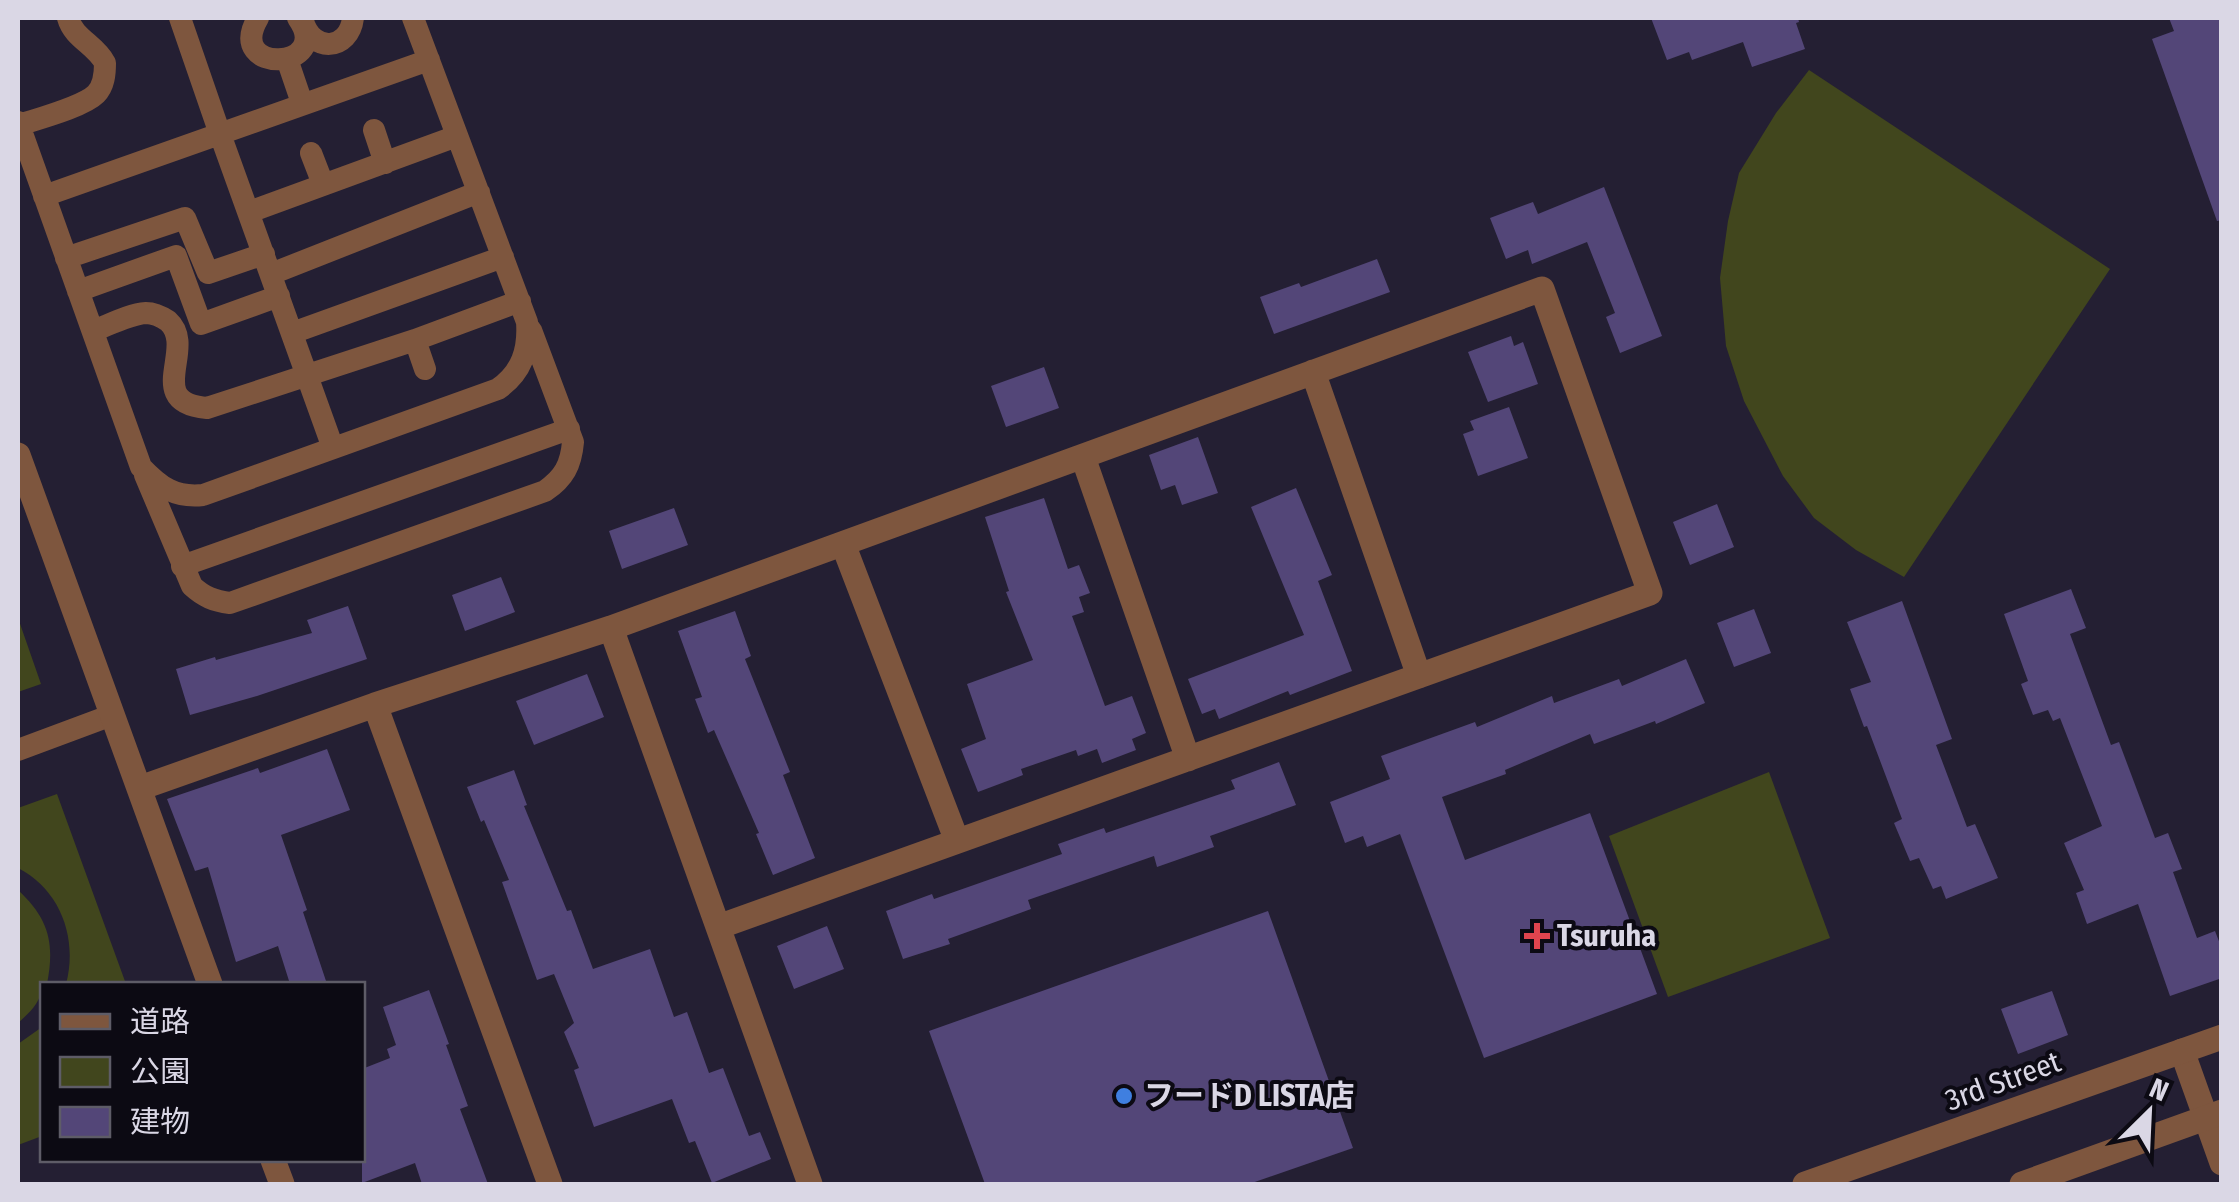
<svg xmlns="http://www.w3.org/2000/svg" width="2239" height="1202" font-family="'Fira Sans Condensed','Noto Sans JP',sans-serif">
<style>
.green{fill:#41461d}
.building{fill:#534678}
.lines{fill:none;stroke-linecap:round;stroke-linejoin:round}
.service{stroke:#7e563e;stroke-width:22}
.minor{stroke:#7e563e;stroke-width:25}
.tertiary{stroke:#7e563e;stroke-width:25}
.health-dot{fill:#e0444e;stroke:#0c0a13;stroke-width:4}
.shop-dot{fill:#3f7fe0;stroke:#0c0a13;stroke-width:4}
.labels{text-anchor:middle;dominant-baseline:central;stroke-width:8;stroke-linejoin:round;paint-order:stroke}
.poi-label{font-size:30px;font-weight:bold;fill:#dad7e5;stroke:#0c0a13;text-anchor:start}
.street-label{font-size:30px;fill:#dad7e5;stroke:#0c0a13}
</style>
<rect width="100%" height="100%" fill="#241f33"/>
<path class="green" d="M 1809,70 L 2110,269 L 1904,577 L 1856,550 L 1814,518 L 1783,476 L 1744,401 L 1726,346 L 1720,278 L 1728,221 L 1739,173 L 1776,113 Z
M 18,618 L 41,684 L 18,692 Z
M 1769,772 L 1830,938 L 1668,997 L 1609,836 Z
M 57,794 L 126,984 L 66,984 C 78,939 61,890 18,868 L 18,808 Z
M 18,890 C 49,919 55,943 47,984 L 42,984 C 42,1002 30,1012 18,1023 Z
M 42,1027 L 42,1136 L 18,1145 L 18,1044 Z"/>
<path class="building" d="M 1651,18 L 1798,18 L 1799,22 L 1796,23 L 1805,49 L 1752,67 L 1743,42 L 1692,60 L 1689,52 L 1667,60 Z
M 2169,18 L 2222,18 L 2222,220 L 2217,221 L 2152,39 L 2174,31 Z
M 1604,187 L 1662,336 L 1620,353 L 1606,317 L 1615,313 L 1587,242 L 1532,264 L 1528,250 L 1506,259 L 1490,218 L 1533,202 L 1538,214 Z
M 1377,259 L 1390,292 L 1274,334 L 1260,297 L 1299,283 L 1301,287 Z
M 1511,336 L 1514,346 L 1523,342 L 1538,384 L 1488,402 L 1468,352 Z
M 1044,367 L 1059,408 L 1006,427 L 991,386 Z
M 1509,407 L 1528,458 L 1478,476 L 1463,434 L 1474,430 L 1470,421 Z
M 1198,437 L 1218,493 L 1182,505 L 1175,485 L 1161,490 L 1149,455 Z
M 1296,488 L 1332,575 L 1318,581 L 1352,671 L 1290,695 L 1288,691 L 1219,719 L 1215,709 L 1202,714 L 1188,679 L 1304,635 L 1251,507 Z
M 1044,498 L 1068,569 L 1079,565 L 1090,593 L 1079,597 L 1084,612 L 1072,616 L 1105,706 L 1132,696 L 1146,733 L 1132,739 L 1136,750 L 1102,763 L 1097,749 L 1078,756 L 1076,750 L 1021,769 L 1023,775 L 978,792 L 961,749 L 986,739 L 967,684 L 1033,660 L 1006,592 L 1009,591 L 985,517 Z
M 1717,504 L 1734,547 L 1690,565 L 1673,522 Z
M 674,508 L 688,545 L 622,569 L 609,531 Z
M 501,577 L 515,612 L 465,631 L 452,595 Z
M 2071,589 L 2086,628 L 2070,634 L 2111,745 L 2119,742 L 2155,838 L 2168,833 L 2182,869 L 2173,872 L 2197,938 L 2215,931 L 2222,949 L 2222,978 L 2170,996 L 2138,904 L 2087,924 L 2076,893 L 2084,890 L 2064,843 L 2102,826 L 2060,718 L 2053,721 L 2048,710 L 2033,715 L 2021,684 L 2028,681 L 2004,614 Z
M 1902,601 L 1952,739 L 1936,745 L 1967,827 L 1975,824 L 1998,878 L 1946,899 L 1941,886 L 1933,889 L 1919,858 L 1910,861 L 1894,823 L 1902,819 L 1867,726 L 1864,727 L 1850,689 L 1871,682 L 1847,622 Z
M 348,606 L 367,659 L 257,696 L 190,715 L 176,669 L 215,657 L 216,660 L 312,633 L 307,620 Z
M 1754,609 L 1771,653 L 1734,667 L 1717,623 Z
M 735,611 L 751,656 L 745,659 L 790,772 L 783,775 L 815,858 L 773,875 L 756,834 L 759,833 L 714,730 L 708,733 L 695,699 L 702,697 L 678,631 Z
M 1686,659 L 1705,703 L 1656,724 L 1655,721 L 1594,744 L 1590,734 L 1505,770 L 1506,774 L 1442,797 L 1465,860 L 1590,813 L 1657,994 L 1484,1058 L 1400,834 L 1367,847 L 1363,836 L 1345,843 L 1330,802 L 1390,779 L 1381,756 L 1475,722 L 1477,727 L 1552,696 L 1554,703 L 1619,679 L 1622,686 Z
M 587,674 L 604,717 L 534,745 L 516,701 Z
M 327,749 L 350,810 L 281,835 L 307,910 L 303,912 L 327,984 L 290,984 L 278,946 L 236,962 L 208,867 L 195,871 L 167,799 L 258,768 L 260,773 Z
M 1279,762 L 1296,805 L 1210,836 L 1214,847 L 1157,867 L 1154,856 L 1028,900 L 1031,909 L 948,939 L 950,944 L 903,959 L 886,911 L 932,894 L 934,899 L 1062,854 L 1058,844 L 1104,828 L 1106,833 L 1235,789 L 1231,780 Z
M 514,770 L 527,805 L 524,806 L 567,911 L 571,910 L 593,969 L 650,949 L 674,1017 L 687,1012 L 709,1073 L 723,1068 L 749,1136 L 760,1132 L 771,1159 L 712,1183 L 695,1141 L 689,1143 L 672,1099 L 594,1127 L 574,1070 L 579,1068 L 564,1032 L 574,1023 L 554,974 L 537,980 L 502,882 L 509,880 L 484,820 L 481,822 L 467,787 Z
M 1268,911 L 1353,1148 L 1249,1184 L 985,1184 L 929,1031 Z
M 827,926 L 844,969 L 794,989 L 777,946 Z
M 429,990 L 449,1044 L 446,1045 L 468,1106 L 460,1109 L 488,1184 L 422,1184 L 415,1163 L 362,1183 L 362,1069 L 390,1058 L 387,1049 L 396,1045 L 383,1007 Z
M 2052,991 L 2068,1035 L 2018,1054 L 2001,1009 Z"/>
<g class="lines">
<path class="service" d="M 180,18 L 220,134 L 333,448
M 258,18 C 224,76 335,70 298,18
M 303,21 C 312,53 349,51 353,18
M 287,59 L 302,103
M 18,122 L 141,467 C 160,487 175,498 203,495 L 498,389 C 522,372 529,350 527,322 L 413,18
M 19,125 C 37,119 83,107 96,94 C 104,86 105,74 105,63 C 95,44 74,39 68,18
M 374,130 L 385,163
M 311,153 L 323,184
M 44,196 L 429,60
M 249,212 L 457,136
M 66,258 L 185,218 L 208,273 L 264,254
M 271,274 L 479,192
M 78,291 L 176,256 L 201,324 L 279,296
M 93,331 C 109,325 129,314 146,313 C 153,313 162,317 168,321 C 198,348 142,402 207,408 L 415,340 L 520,301
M 292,333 L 503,257
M 415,340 L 425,369
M 145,475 L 192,586 C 204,597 214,601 230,603 L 545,491 C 564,478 571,465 573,442 L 531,330
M 182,566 L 569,429
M 18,750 L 112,715"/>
<path class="minor" d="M 1313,372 L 1419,676
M 18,455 L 210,984
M 1083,457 L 1188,759
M 843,544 L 957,841
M 611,628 L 810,1184
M 375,705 L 611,628 L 1542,289 L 1650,593 L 718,927
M 140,788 L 375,705 L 550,1184
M 2182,1051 L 2222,1163
M 273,1160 L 282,1184"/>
<path class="tertiary" d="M 1805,1184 L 2222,1037
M 2022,1184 L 2222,1112"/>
</g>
<path class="health-dot" d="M1532 921h10v10h10v10h-10v10h-10v-10h-10v-10h10z"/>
<circle class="shop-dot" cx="1124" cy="1096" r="10"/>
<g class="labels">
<g class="poi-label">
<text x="1557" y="936">Tsuruha</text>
<text x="1144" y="1096">フードD LISTA店</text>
</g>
<g class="street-label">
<text transform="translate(2003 1081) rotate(-20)">3rd Street</text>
</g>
</g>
<rect width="2239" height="1202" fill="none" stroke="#dad7e5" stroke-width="40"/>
<rect x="40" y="982" width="325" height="180" fill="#0c0a13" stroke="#5e5c67" stroke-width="2.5"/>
<rect x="60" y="1014" width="50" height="15" fill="#7e563e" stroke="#5e5c67" stroke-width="2.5"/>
<text x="130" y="1032" font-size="30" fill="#dad7e5">道路</text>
<rect x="60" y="1057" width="50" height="30" fill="#41461d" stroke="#5e5c67" stroke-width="2.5"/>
<text x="130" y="1082" font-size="30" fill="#dad7e5">公園</text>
<rect x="60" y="1107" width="50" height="30" fill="#534678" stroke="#5e5c67" stroke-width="2.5"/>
<text x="130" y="1132" font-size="30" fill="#dad7e5">建物</text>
<g transform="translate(2149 1112) rotate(24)" stroke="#0c0a13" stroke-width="8" paint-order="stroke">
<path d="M0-8L18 38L0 25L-18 38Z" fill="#dad7e5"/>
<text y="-15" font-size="28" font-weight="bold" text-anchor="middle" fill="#dad7e5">N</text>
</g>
</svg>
